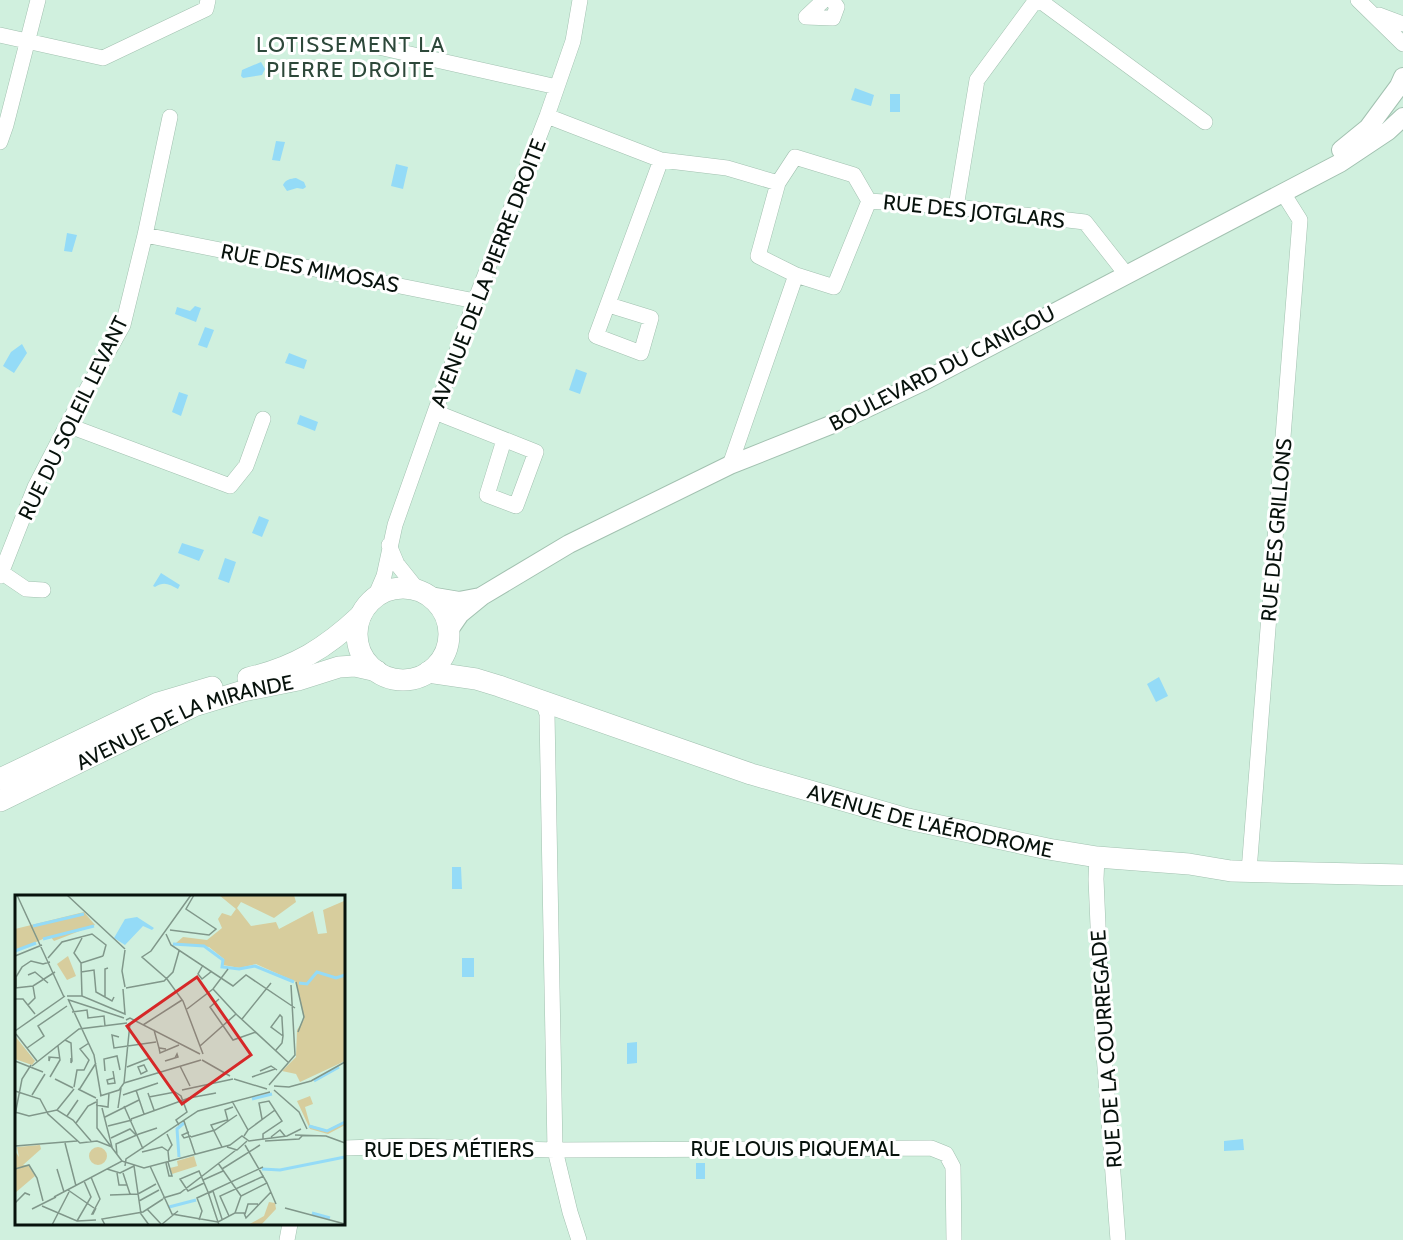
<svg xmlns="http://www.w3.org/2000/svg" width="1403" height="1240" font-family="Cabin,sans-serif">
<style>
.water{fill:#94dbf7}
.lines{fill:none;stroke-linecap:round;stroke-linejoin:round}
.minor-casing{stroke:#a2c1b0;stroke-width:16}
.tertiary-casing{stroke:#a2c1b0;stroke-width:20}
.secondary-casing{stroke:#a2c1b0;stroke-width:22}
.minor{stroke:#fff;stroke-width:15}
.tertiary{stroke:#fff;stroke-width:18}
.secondary{stroke:#fff;stroke-width:21}
.labels{text-anchor:middle;dominant-baseline:central;stroke-width:6;stroke-linejoin:round;paint-order:stroke}
.street-label{font-size:21px;fill:#07120c;stroke:#fff}
.neighbourhood-label{font-size:22px;letter-spacing:1.5px;fill:#2d483a;stroke:#fff}
.inset-river{fill:none;stroke:#94dbf7;stroke-width:3}
.inset-road{fill:none;stroke:#80978a;stroke-width:1.5}
.view{fill:#d62828;fill-opacity:0.15;stroke:#d62828;stroke-width:3}
.inset-edge{fill:none;stroke:#07120c;stroke-width:3}
</style>
<rect width="100%" height="100%" fill="#d0f0de"/>
<path class="water" d="M 261,62 L 265,69 L 262,75 L 243,78 L 241,76 L 242,70 Z
M 855,88 L 874,95 L 871,106 L 851,100 Z
M 890,94 L 900,94 L 900,112 L 890,112 Z
M 276,141 L 285,142 L 280,161 L 272,160 Z
M 396,164 L 408,167 L 403,189 L 391,186 Z
M 296,178 L 304,182 L 306,187 L 303,189 L 297,188 L 287,191 L 283,185 C 286,179 290,179 296,178 Z
M 67,233 L 77,235 L 72,252 L 64,251 Z
M 195,306 L 201,308 L 196,322 L 175,314 L 177,307 L 190,311 Z
M 205,327 L 214,330 L 207,348 L 198,345 Z
M 22,344 L 27,353 L 14,373 L 3,366 L 11,352 Z
M 289,353 L 307,360 L 304,369 L 285,363 Z
M 576,369 L 587,373 L 580,394 L 569,390 Z
M 179,392 L 188,395 L 181,416 L 172,412 Z
M 300,415 L 318,422 L 315,431 L 297,424 Z
M 259,516 L 269,520 L 262,537 L 252,533 Z
M 182,543 L 204,550 L 199,561 L 178,553 Z
M 225,558 L 236,562 L 229,583 L 218,579 Z
M 161,573 L 180,585 L 178,589 C 169,584 164,581 155,587 L 153,586 Z
M 1159,677 L 1168,696 L 1156,702 L 1147,684 Z
M 452,867 L 461,867 L 462,889 L 452,889 Z
M 462,958 L 474,958 L 474,977 L 462,977 Z
M 637,1042 L 637,1063 L 627,1064 L 627,1043 Z
M 1243,1139 L 1244,1150 L 1224,1151 L 1224,1141 Z
M 696,1163 L 705,1163 L 705,1179 L 696,1179 Z"/>
<g class="lines">
<g class="minor-casing">
<path id="minor" d="M 824,0 L 806,17 L 833,18 L 837,7 L 832,0
M 1039,0 L 1205,122
M 1358,0 L 1403,44
M 1379,15 L 1403,24
M 0,35 L 103,58 L 206,9 L 208,0
M 374,46 L 557,87
M 547,116 L 661,160 L 727,168 L 778,183
M 0,142 L 6,125 L 38,0
M 795,157 L 854,175 L 869,201 L 834,287 L 796,275 L 758,256 L 778,183 Z
M 869,201 L 956,207 L 1085,222 L 1126,274
M 956,207 L 977,80 L 1036,0
M 145,235 L 475,301
M 609,305 L 651,318 L 641,353 L 596,336 L 661,160
M 435,412 L 536,452 L 516,506 L 487,495 L 504,440
M 67,425 L 230,486 L 246,466 L 263,419
M 730,465 L 796,275
M 389,545 L 397,564 L 417,589
M 1,572 L 26,589 L 43,590
M 0,576 L 35,487 L 67,425 L 123,325 L 145,235 L 170,117
M 375,597 L 384,576 L 395,525 L 435,412 L 475,301 L 547,116 L 573,41 L 580,0
M 543,702 L 547,714 L 555,1150 L 570,1212 L 579,1240
M 1097,857 L 1096,879 L 1103,1041 L 1118,1240
M 1249,871 L 1300,220 L 1283,193
M 344,1148 L 408,1146 L 555,1150 L 931,1148 L 946,1154 L 953,1167 L 954,1240
M 287,1240 L 290,1224"/>
</g>
<g class="tertiary-casing">
<path id="tertiary" d="M 1341,150 L 1368,128 L 1399,86 L 1403,77
M 429,596 L 459,601 L 480,597
M 449,630 L 460,614 L 482,596 L 569,544 L 730,465 L 833,424 L 924,381 L 1340,163 L 1388,131 L 1403,117"/>
</g>
<g class="secondary-casing">
<g id="secondary">
<circle cx="403" cy="634" r="46"/>
<path id="s1" d="M 428,672 L 476,679 L 499,686 L 751,774 L 908,819 L 1048,849 L 1097,857 L 1189,864 L 1231,871 L 1403,875"/>
<path d="M 248,678 C 295,667 326,648 361,615"/>
<path d="M 0,779 L 158,703 L 212,687"/>
<path id="s2" d="M 0,801 L 194,706 L 243,691 L 298,680 L 339,667 L 355,666 L 377,671"/>
</g>
</g>
<use href="#minor" class="minor"/>
<use href="#tertiary" class="tertiary"/>
<use href="#secondary" class="secondary"/>
</g>
<g class="labels">
<g class="street-label">
<text transform="translate(974 211) rotate(6)">RUE DES JOTGLARS</text>
<text transform="translate(310 268) rotate(11)">RUE DES MIMOSAS</text>
<text transform="translate(488 273) rotate(-69)">AVENUE DE LA PIERRE DROITE</text>
<text transform="translate(942 368) rotate(-27)">BOULEVARD DU CANIGOU</text>
<text transform="translate(73 418) rotate(-64)">RUE DU SOLEIL LEVANT</text>
<text transform="translate(1276 530) rotate(-85)">RUE DES GRILLONS</text>
<text stroke="none"><textPath href="#s2" startOffset="202">AVENUE DE LA MIRANDE</textPath></text>
<text stroke="none"><textPath href="#s1" startOffset="525">AVENUE DE L'AÉRODROME</textPath></text>
<text transform="translate(1106 1049) rotate(-94)">RUE DE LA COURREGADE</text>
<text x="795" y="1148">RUE LOUIS PIQUEMAL</text>
<text x="449" y="1149">RUE DES MÉTIERS</text>
</g>
<g class="neighbourhood-label">
<text x="351" y="44">LOTISSEMENT LA<tspan x="351" dy="25">PIERRE DROITE</tspan></text>
</g>
</g>
<g transform="translate(15 895)">
<rect width="330" height="330" fill="#d0f0de"/>
<path d="M 204,0 L 279,0 L 281,7 L 259,23 L 226,7 L 222,13 L 236,31 L 261,27 L 264,34 L 298,16 L 303,39 L 312,38 L 308,15 L 329,6 L 330,166 L 285,187 L 281,179 L 267,176 L 281,162 L 282,135 L 289,124 L 281,87 L 241,69 L 225,73 L 208,70 L 209,64 L 194,52 L 161,48 L 168,42 L 192,45 L 207,33 L 203,24 L 207,18 L 216,21 L 221,14 ZM 69,17 L 80,30 L 39,46 L 35,41 L 0,56 L 0,34 ZM 53,61 L 61,81 L 52,85 L 42,69 ZM 0,141 L 20,166 L 17,170 L 0,164 ZM 295,201 L 298,209 L 290,212 L 295,230 L 312,235 L 330,226 L 330,230 L 313,239 L 295,234 L 282,206 ZM 25,250 L 26,254 L 8,270 L 13,270 L 20,281 L 0,298 L 0,256 L 4,262 L 2,252 ZM74 261a9 9 0 1 1 18 0a9 9 0 1 1-18 0ZM 179,261 L 182,271 L 157,279 L 155,273 L 163,271 L 162,266 ZM 254,307 L 260,308 L 261,314 L 246,330 L 233,330 L 249,321 Z" fill="#d7cd9d"/>
<path d="M 122,22 L 139,33 L 137,35 L 128,31 L 110,50 L 99,43 L 110,24 Z" fill="#94dbf7"/>
<path class="inset-river" d="M 18,31 L 69,19M 28,44 L 79,31M 158,49 L 189,51 L 208,65 L 207,72 L 224,74 L 240,71 L 279,87M 0,56 L 21,48M 284,88 L 292,89 L 302,77 L 321,83 L 330,80M 299,186 L 324,172M 237,204 L 257,199M 294,231 L 312,236 L 330,227M 164,262 L 162,234 L 169,228M 247,274 L 265,275 L 330,262M 154,312 L 181,305M 297,318 L 315,323"/>
<path class="inset-road" d="M 2,0 L 49,102M 52,0 L 110,54M 176,0 L 136,56 L 127,62 L 152,84 L 168,106 L 188,159M 155,35 L 194,40 L 201,34 L 171,14 L 179,0M 151,39 L 156,50 L 218,91 L 231,80 L 280,113M 110,55 L 107,76 L 110,92M 0,61 L 27,50M 33,63 L 47,47 L 77,39 L 91,50 L 88,61M 66,68 L 59,58 L 67,43M 188,70 L 183,79 L 187,84 L 197,76M 66,77 L 79,75 L 81,97 L 97,106 L 99,102M 13,80 L 20,77 L 33,88M 281,87 L 289,122 L 283,137M 0,93 L 18,91 L 40,77M 1,93 L 1,82 L 7,72 L 16,66 L 28,69 L 35,67M 111,93 L 149,86 L 158,77 L 164,56M 52,101 L 67,101 L 110,119 L 108,94M 67,101 L 66,68 L 88,61M 90,102 L 90,74 L 93,73M 0,104 L 8,104 L 20,119M 53,104 L 79,160 L 86,201M 204,104 L 195,112 L 218,145 L 241,137M 54,105 L 109,123M 13,110 L 20,103 L 18,91M 172,114 L 198,94 L 213,74M 57,117 L 72,115 L 73,123 L 89,121 L 90,131M 221,119 L 274,168M 227,124 L 256,88M 111,125 L 115,123 L 185,159M 128,130 L 167,105M 139,135 L 144,153M 0,136 L 50,101M 1,139 L 22,166M 104,142 L 97,140 L 99,153 L 141,147M 50,145 L 56,148 L 57,166 L 56,168 L 56,163M 185,151 L 221,119 L 198,94M 12,153 L 29,141 L 23,131 L 52,111M 151,154 L 144,153 L 145,158 L 164,150M 261,155 L 267,148 L 268,141 L 267,124 L 267,122 L 265,120 L 256,132 L 268,141M 35,162 L 34,166 L 34,162 L 45,163M 187,165 L 215,181M 0,166 L 28,177M 150,166 L 163,162 L 162,159 L 160,163M 129,170 L 132,176 L 126,179 L 123,172 ZM 17,171 L 64,134 L 112,128M 165,171 L 175,191M 112,172 L 135,163M 90,176 L 89,164 L 102,161 L 105,175M 98,176 L 100,188 L 93,189 L 92,185 L 99,183M 245,176 L 256,171 L 262,175M 35,182 L 45,165 L 43,151M 237,182 L 260,174M 40,184 L 58,193M 219,184 L 252,194M 109,188 L 186,165M 254,190 L 280,160 L 276,90M 259,191 L 274,192 L 296,186 L 330,167M 59,192 L 62,175 L 69,175 L 74,165 L 65,154 L 74,148M 63,194 L 81,203M 64,195 L 81,168M 121,195 L 129,219M 167,195 L 218,184M 259,195 L 284,217 L 292,234M 0,196 L 25,204 L 33,219 L 65,248 L 82,246 L 97,252 L 87,213M 133,198 L 139,215M 17,200 L 30,179M 108,200 L 143,188M 85,201 L 104,195 L 109,188 L 115,128M 134,202 L 160,197 L 166,201 L 172,217 L 161,225 L 164,230M 82,204 L 82,233 L 107,266M 217,206 L 233,235 L 229,241M 81,210 L 93,212 L 94,198M 109,211 L 128,254M 103,213 L 106,193M 42,215 L 59,194M 0,217 L 14,221 L 42,215 L 58,225 L 76,246M 0,220 L 7,184 L 16,170M 52,221 L 63,205M 90,222 L 124,205M 116,224 L 174,203 L 201,198M 247,224 L 244,208 L 254,206 L 267,226 L 248,239 L 248,244M 169,226 L 180,259M 213,226 L 210,215 L 218,212M 61,228 L 73,211 L 81,207M 93,231 L 117,225M 233,235 L 260,215M 174,237 L 167,240 L 169,243 L 176,241M 124,239 L 142,233M 152,239 L 157,250 L 153,256 L 154,266M 280,240 L 311,241 L 330,248M 176,242 L 200,235 L 222,220M 256,242 L 265,235 L 270,241M 96,243 L 115,234 L 121,240M 250,246 L 284,244 L 288,240M 50,248 L 61,291M 0,251 L 62,246M 207,252 L 196,230 L 212,225M 212,252 L 222,255 L 232,246M 127,257 L 147,252 L 153,256M 102,260 L 101,249 L 124,239M 151,268 L 154,281 L 157,281 L 153,267M 203,268 L 226,301M 110,271 L 111,264 L 183,216 L 255,197M 135,271 L 157,319 L 203,327 L 220,318 L 226,301 L 252,288 L 230,250M 0,274 L 14,270 L 22,283 L 28,306M 42,274 L 49,297M 92,274 L 105,278 L 119,271 L 126,319 L 134,330M 207,274 L 245,250M 102,278 L 104,290 L 112,290M 108,278 L 115,299M 76,282 L 85,304 L 77,319 L 78,319 L 81,313M 188,285 L 208,276M 189,288 L 173,296 L 165,284 L 184,276 L 193,297 L 204,330M 252,288 L 261,309M 53,295 L 79,313M 194,298 L 198,296 L 207,324M 95,300 L 123,299 L 141,289M 39,302 L 107,266 L 129,273 L 215,250 L 227,241 L 234,246 L 272,241 L 286,234M 148,303 L 165,298 L 221,255M 124,306 L 144,295M 0,308 L 10,298 L 15,300M 27,311 L 62,326 L 81,325M 270,313 L 330,329M 17,314 L 41,302M 132,314 L 146,329M 220,318 L 229,318 L 231,323 L 256,297M 230,319 L 233,309 L 243,309M 214,321 L 205,301 L 249,281M 184,325 L 187,316 L 182,303 L 248,272M 62,326 L 76,302 L 69,286M 37,330 L 54,297M 90,330 L 87,324 L 128,317 L 148,304M 146,330 L 163,316"/>
<path class="view" d="M 182,82 L 236,160 L 167,209 L 112,131 Z"/>
<rect width="330" height="330" class="inset-edge"/>
</g>
</svg>
